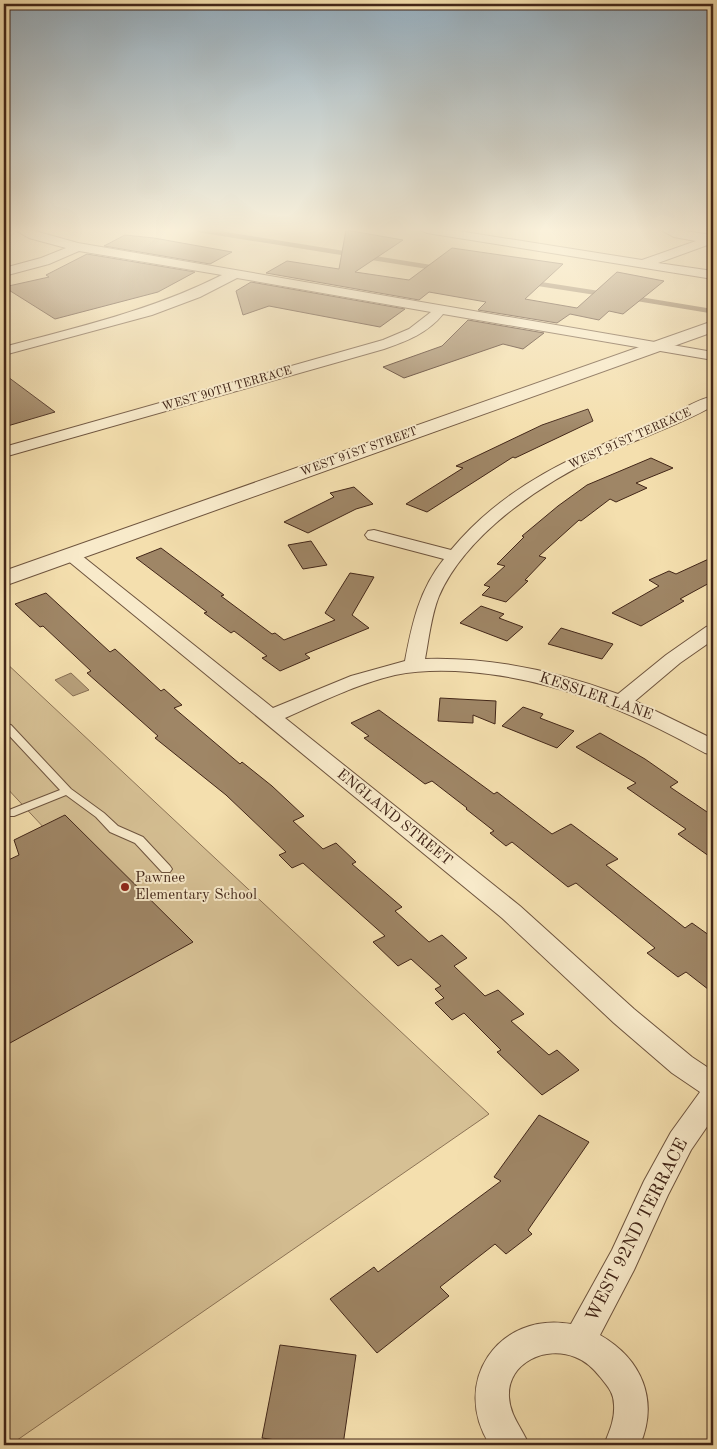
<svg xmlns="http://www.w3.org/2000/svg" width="717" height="1449" font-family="'Old Standard TT',serif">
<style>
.green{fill:#d6c094;stroke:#8c7356}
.water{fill:#b7a07b;stroke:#886f53}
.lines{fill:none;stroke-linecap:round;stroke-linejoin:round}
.stream{stroke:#886f53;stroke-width:4.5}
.building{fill:#9f8666;stroke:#422618}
.service-casing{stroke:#6e543e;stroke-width:2}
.minor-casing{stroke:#6e543e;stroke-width:2}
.tertiary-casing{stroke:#6e543e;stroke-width:2}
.service{fill:#f8eaca;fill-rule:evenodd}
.minor{fill:#f8eaca;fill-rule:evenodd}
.tertiary{fill:#f8eaca;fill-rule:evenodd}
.poi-dot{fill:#8f2418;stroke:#f8eaca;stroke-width:2}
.labels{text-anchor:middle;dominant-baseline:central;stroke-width:4;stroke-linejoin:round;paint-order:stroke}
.far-street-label{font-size:12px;fill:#422618;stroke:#f8eaca}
.street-label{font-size:15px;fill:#422618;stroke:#f8eaca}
.poi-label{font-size:15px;fill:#422618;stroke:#f8eaca;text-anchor:start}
.near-street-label{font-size:18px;fill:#422618;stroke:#f8eaca}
</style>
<rect width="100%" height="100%" fill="#f4dfae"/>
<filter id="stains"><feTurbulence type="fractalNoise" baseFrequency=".004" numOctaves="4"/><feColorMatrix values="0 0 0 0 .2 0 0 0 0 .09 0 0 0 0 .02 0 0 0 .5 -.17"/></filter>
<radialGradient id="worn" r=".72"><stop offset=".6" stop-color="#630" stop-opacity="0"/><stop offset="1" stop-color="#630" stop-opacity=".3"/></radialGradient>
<path class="green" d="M 4,661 L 489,1114 L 10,1445 L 4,1445 L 4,964 L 117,906 L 4,785 L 4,719 L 6,718 L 4,715 Z"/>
<path class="water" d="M 71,673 L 89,690 L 73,696 L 55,680 Z"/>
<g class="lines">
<path class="stream" d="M 199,230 L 349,254
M 367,257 L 436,268
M 533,283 L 604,294
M 632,298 L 711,311"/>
</g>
<path class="building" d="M 346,230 L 403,240 L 355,272 L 409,280 L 452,248 L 563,264 L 525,299 L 577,308 L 617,272 L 664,281 L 623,314 L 609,311 L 599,320 L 570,314 L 557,323 L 478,310 L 486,302 L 429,292 L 419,300 L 266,273 L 287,261 L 339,269 Z
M 125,235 L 154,238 L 232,252 L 210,264 L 104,246 Z
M 87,254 L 195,272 L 158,292 L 55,319 L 4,287 L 49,277 L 46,275 Z
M 251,282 L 405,309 L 380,327 L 269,306 L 243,315 L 236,291 Z
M 468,320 L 544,333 L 523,349 L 503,344 L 404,378 L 383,367 L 442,346 Z
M 4,374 L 55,412 L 4,427 Z
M 588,409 L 593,421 L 515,458 L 513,457 L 427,512 L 406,504 L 463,468 L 456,466 L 542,425 Z
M 651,458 L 673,468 L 636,483 L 647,488 L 616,502 L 610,499 L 581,521 L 579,520 L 539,556 L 546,558 L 525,580 L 528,581 L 506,602 L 482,595 L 490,587 L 484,585 L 505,566 L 497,564 L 524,537 L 522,536 L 558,506 L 587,485 Z
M 354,487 L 373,504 L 356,509 L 308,533 L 284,522 L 334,497 L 330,493 Z
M 311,541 L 327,565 L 303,569 L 288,545 Z
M 161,548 L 224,595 L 221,596 L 272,634 L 275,633 L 284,640 L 335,620 L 325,613 L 350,573 L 374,577 L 352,615 L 369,628 L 305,654 L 310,658 L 280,671 L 262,658 L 267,656 L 234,631 L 231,633 L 204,613 L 207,612 L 136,558 Z
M 713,557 L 713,581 L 680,599 L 684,601 L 641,626 L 612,613 L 659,586 L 649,580 L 669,571 L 676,574 Z
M 46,593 L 110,652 L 115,649 L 161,691 L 164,689 L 182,705 L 174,708 L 240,764 L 242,762 L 272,786 L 304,816 L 293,821 L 323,849 L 336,843 L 356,862 L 352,864 L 402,907 L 395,911 L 429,942 L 442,935 L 467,958 L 454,966 L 485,996 L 498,990 L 524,1014 L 511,1021 L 549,1055 L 557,1050 L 579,1070 L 542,1095 L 497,1052 L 501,1050 L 464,1013 L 452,1020 L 435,1003 L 444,998 L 435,989 L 441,986 L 411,959 L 398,966 L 373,942 L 385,936 L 303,863 L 292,868 L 279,855 L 286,852 L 226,795 L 155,738 L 158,736 L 87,673 L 91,671 L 43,626 L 40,627 L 15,604 Z
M 481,606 L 504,614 L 499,618 L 523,627 L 507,641 L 460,623 Z
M 561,628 L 613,644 L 602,659 L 548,644 Z
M 440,698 L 496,701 L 495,724 L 473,715 L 473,723 L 438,721 Z
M 523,707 L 543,714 L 540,718 L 574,731 L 557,748 L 502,726 Z
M 379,710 L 494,794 L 497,792 L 552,834 L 571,824 L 618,859 L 606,865 L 685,928 L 692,923 L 713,938 L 713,993 L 686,972 L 678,977 L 647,953 L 655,948 L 576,883 L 568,887 L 512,842 L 506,846 L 490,833 L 494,831 L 466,809 L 467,808 L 432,781 L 425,784 L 364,738 L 369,736 L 351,723 Z
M 600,733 L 645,759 L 678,782 L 670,787 L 713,816 L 713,859 L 678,834 L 686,829 L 627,788 L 636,783 L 576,747 Z
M 65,815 L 193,942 L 10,1043 L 4,1035 L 4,862 L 19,855 L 14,840 Z
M 539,1115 L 589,1142 L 528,1230 L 532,1234 L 506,1254 L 495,1244 L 440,1287 L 449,1296 L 377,1353 L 330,1299 L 374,1267 L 378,1272 L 501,1181 L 494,1177 Z
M 280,1345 L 356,1355 L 343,1445 L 289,1445 L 290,1442 L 262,1438 Z"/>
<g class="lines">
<g class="service-casing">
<path id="service" d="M 4,724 L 11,725 L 71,789 L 104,813 L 118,826 L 143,837 L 170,866 L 172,869 L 170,872 L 162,872 L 135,843 L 110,832 L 96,817 L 66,795 L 14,816 L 4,816 L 4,810 L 9,810 L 60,790 L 4,730 Z"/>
</g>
<g class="minor-casing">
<path id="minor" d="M 15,230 L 31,230 L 78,243 L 713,352 L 713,360 L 443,314 C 428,333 407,341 384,349 L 4,457 L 4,447 L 383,340 L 409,329 L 431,312 L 237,278 L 200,297 L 152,315 L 4,355 L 4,347 C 78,327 153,310 222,275 L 79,251 L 49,264 L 4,276 L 4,268 L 41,258 L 66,248 L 29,238 Z
M 421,230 L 452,230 L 642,260 L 696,241 L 674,237 L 661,230 L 677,230 L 713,235 L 713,243 L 658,263 L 713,271 L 713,279 L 427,233 Z
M 713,396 L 713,406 C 678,426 639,438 602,455 C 542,483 466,534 439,596 C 431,616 429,638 425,659 C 491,657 556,671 618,694 L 666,655 L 706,627 L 713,625 L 713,640 L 680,663 L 635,701 L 713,739 L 713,755 L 705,753 C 632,712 555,679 470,672 C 445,670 420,670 395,675 C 357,684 321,702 285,718 L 520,906 L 634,1009 L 692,1057 L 713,1071 L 713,1118 L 691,1150 L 668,1195 L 634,1270 L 600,1335 C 642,1359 659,1400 640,1445 L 604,1445 C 609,1432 615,1420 614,1405 C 614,1393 608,1387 601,1378 C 594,1369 586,1361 575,1357 C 547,1345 507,1362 509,1397 C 510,1416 522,1428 529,1445 L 490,1445 C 450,1383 498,1311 571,1324 L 612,1250 L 644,1181 L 671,1132 L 700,1092 L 672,1073 L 614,1023 L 502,918 L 61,555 L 64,551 L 70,550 L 76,551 L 273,708 L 351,676 L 405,661 C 412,624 419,590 444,559 L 368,539 L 365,535 L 368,531 L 374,530 L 451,550 C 506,483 581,453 658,421 C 675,414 695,400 713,396 Z"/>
</g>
<g class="tertiary-casing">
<path id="tertiary" d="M 713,321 L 713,332 L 4,586 L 4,571 Z"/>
</g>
<use href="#service" class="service"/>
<use href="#minor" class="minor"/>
<use href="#tertiary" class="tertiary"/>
</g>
<linearGradient id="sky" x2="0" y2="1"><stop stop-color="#94acbc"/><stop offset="0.53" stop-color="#faf1db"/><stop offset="1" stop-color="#faf1db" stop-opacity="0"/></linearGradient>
<rect width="717" height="433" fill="url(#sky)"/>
<circle class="poi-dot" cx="125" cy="887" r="5"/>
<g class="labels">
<g class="far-street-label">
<text transform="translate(227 389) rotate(-16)">WEST 90TH TERRACE</text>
<text transform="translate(630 439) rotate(-24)">WEST 91ST TERRACE</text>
<text transform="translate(359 452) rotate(-20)">WEST 91ST STREET</text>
</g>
<g class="street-label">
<text transform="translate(596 697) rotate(19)">KESSLER LANE</text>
<text transform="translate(394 818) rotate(39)">ENGLAND STREET</text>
</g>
<g class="poi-label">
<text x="135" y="878">Pawnee<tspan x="135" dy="17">Elementary School</tspan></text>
</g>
<g class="near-street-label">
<text transform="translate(637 1230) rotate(-63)">WEST 92ND TERRACE</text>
</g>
</g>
<rect width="717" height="1449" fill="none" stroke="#f4dfae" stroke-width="20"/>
<rect x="5" y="5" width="707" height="1439" fill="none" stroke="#422618" stroke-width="2.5"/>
<rect x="10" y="10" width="697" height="1429" fill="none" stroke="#422618"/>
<rect width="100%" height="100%" filter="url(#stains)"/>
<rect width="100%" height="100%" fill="url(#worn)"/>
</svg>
